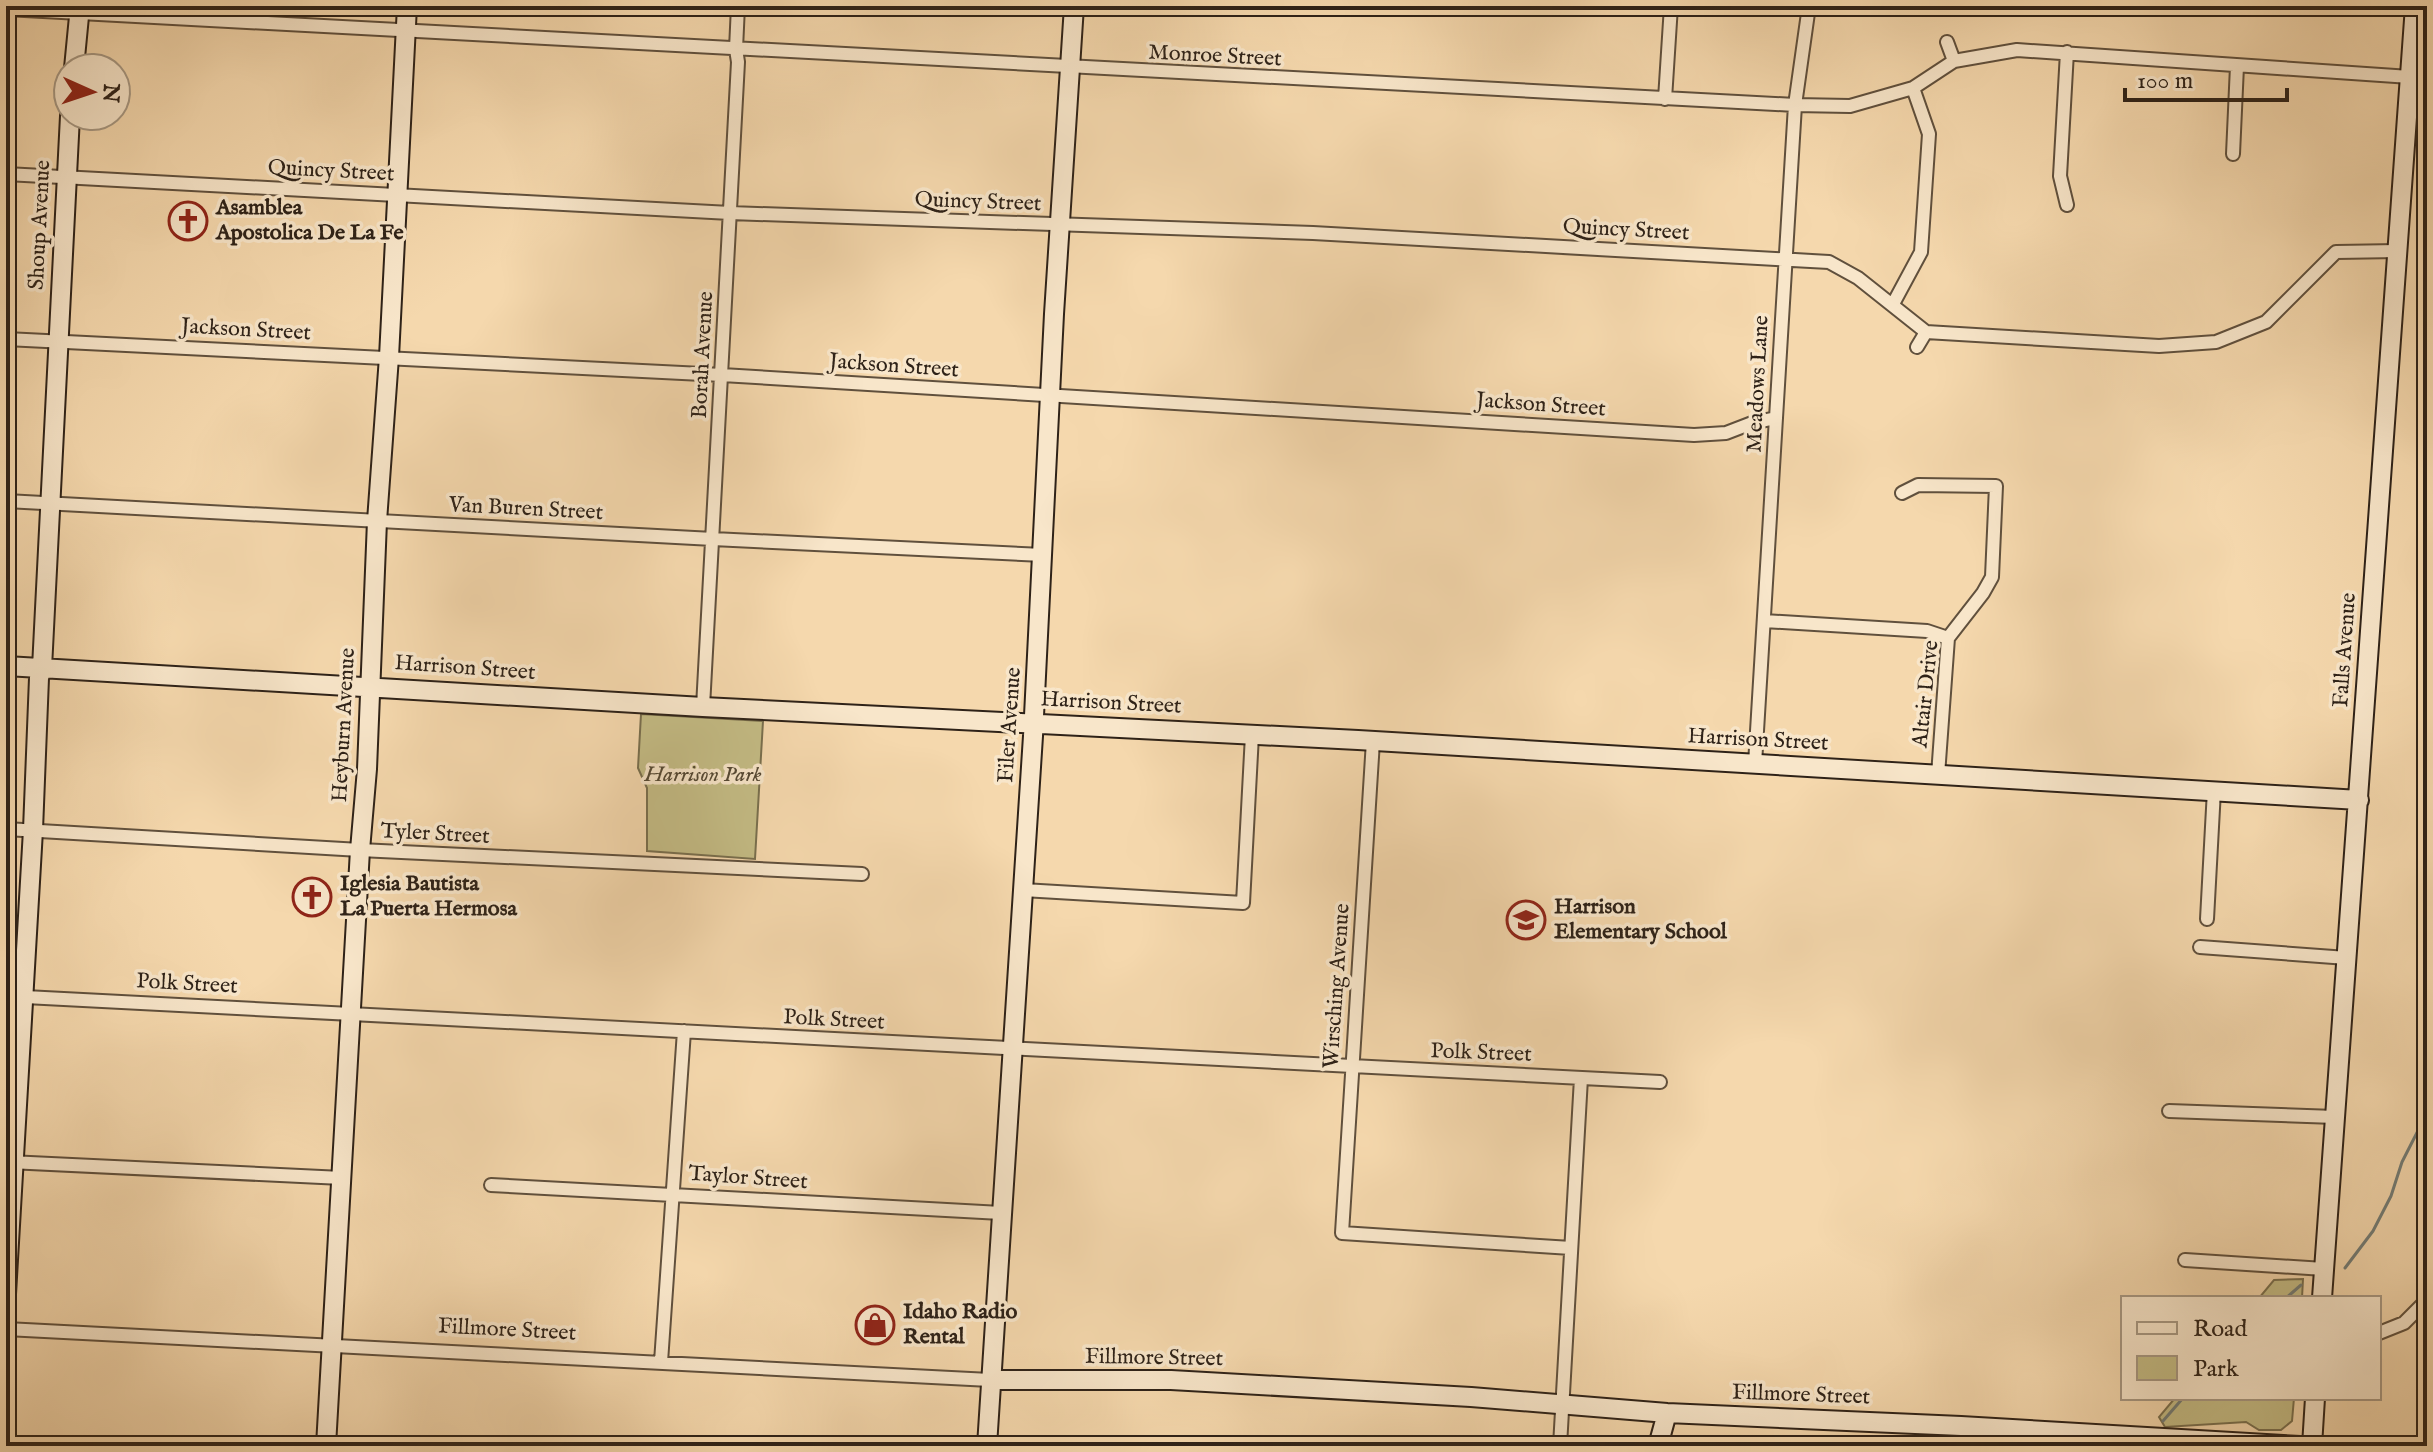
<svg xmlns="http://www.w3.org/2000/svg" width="2433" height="1452" font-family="'IM FELL English',serif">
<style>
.green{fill:#c4bc85;stroke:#796f4e;stroke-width:2}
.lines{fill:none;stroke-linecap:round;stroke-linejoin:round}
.stream{stroke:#727c76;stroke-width:3}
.street-casing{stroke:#60503d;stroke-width:16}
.secondary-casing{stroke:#2e2218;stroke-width:22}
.street{stroke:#f8e6ca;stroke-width:12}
.secondary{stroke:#f8e6ca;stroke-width:18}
.labels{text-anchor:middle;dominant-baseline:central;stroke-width:7;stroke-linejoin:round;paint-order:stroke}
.street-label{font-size:22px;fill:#2e2218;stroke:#f8e6ca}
.poi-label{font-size:22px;font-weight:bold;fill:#2e2218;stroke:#f8e6ca;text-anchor:start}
.park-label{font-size:22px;font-style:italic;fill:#544833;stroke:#f8e6ca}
</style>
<rect width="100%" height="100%" fill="#f5d8ad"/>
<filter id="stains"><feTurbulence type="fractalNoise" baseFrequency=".0025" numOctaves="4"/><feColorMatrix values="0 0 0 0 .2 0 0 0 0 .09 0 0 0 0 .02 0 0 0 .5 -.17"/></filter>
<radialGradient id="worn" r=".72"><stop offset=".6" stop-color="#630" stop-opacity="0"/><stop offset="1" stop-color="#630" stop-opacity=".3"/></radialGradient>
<path class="green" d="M 641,714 L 763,721 L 755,859 L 647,851 L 647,788 L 638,768 Z
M 2303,1279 L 2302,1298 L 2259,1298 L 2274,1280 Z
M 2175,1398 L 2294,1398 L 2292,1421 L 2281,1430 L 2259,1430 L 2246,1422 L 2165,1427 L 2159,1417 Z"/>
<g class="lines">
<path class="stream" d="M 2345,1268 L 2373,1231 L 2391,1196 L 2402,1162 L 2427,1113
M 2286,1298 L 2301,1285
M 2163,1421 L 2183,1398"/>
<g class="street-casing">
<path id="street" d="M 6,9 L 1795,105 L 1850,106 L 1913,88 L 1954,61 L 2017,50 L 2410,77
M 1947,42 L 1954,61
M 1665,99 L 1671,6
M 2233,154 L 2237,66
M 6,174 L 730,213 L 1313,233 L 1829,262 L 1858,278 L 1926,332 L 2159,346 L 2216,342 L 2266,322 L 2336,252 L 2398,251
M 2067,205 L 2060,176 L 2067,52
M 1893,304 L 1921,252 L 1929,134 L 1913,88
M 6,339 L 722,375 L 1694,435 L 1726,433 L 1752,423 L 1776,418
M 1917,347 L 1926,332
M 1902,493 L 1918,485 L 1996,486 L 1992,577 L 1983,593 L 1948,638 L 1938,775
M 6,501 L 713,539 L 1043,555
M 1764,621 L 1927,631 L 1948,638
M 703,707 L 738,62 L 736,49 L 738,6
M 1373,741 L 1342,1233 L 1571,1248
M 1755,764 L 1795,105 L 1809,6
M 6,829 L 360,850 L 862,874
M 1023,890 L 1243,903 L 1252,735
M 2207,919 L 2214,790
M 2200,947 L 2347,958
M 6,996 L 1660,1082
M 2169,1111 L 2335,1117
M 9,1162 L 342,1178
M 491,1185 L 1001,1213
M 2185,1260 L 2324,1269
M 6,1329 L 990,1380
M 2379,1333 L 2404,1323 L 2427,1300
M 661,1362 L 684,1031
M 1560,1446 L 1581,1078"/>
</g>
<g class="secondary-casing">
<path id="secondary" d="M 74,68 L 80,6
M 6,666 L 703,707 L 1358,740 L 2359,800
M 6,1294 L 33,830 L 39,678 L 42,668 L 70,116
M 2322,1298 L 2415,6
M 990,1380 L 1171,1380 L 1471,1397 L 1667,1413 L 1961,1426 L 2300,1446
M 326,1446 L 360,850 L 367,769 L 377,521 L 389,357 L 407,6
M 987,1446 L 1033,736 L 1054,314 L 1074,6
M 1658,1446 L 1667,1413
M 2312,1446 L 2315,1398"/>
</g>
<use href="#street" class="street"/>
<use href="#secondary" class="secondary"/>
</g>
<defs>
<g id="church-ring" transform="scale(2)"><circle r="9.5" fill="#f8e6ca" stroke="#8f2418" stroke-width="1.5"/><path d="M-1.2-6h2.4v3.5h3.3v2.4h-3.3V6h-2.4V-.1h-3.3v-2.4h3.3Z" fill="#8f2418"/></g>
<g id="school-ring" transform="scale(2)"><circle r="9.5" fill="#f8e6ca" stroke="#8f2418" stroke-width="1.5"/><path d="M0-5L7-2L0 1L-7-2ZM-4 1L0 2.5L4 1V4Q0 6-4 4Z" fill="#8f2418"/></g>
<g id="shop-ring" transform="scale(2)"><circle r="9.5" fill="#f8e6ca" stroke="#8f2418" stroke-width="1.5"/><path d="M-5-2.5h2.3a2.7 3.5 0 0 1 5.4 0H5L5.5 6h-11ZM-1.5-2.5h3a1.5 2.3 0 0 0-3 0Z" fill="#8f2418"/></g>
</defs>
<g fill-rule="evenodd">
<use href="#church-ring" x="188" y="221"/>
<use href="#church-ring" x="312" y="897"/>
<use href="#school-ring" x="1526" y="920"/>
<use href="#shop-ring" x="875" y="1325"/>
</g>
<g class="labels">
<g class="street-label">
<text transform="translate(1215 56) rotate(3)">Monroe Street</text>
<text transform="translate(331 171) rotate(3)">Quincy Street</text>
<text transform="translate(978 202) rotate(2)">Quincy Street</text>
<text transform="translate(40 225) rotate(-87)">Shoup Avenue</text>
<text transform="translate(1626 230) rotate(3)">Quincy Street</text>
<text transform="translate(246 330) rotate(3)">Jackson Street</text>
<text transform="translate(703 355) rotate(-87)">Borah Avenue</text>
<text transform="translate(894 366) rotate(4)">Jackson Street</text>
<text transform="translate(1758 384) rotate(-87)">Meadows Lane</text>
<text transform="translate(1541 405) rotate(4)">Jackson Street</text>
<text transform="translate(526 509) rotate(3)">Van Buren Street</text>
<text transform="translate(2345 650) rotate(-86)">Falls Avenue</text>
<text transform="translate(465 668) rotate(4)">Harrison Street</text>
<text transform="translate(1926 694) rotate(-84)">Altair Drive</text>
<text transform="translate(1111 703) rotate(3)">Harrison Street</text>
<text transform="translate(344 725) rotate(-87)">Heyburn Avenue</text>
<text transform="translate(1010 725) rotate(-86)">Filer Avenue</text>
<text transform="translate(1758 740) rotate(3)">Harrison Street</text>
<text transform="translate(435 834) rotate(3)">Tyler Street</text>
<text transform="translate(187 984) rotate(3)">Polk Street</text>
<text transform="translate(1337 986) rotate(-86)">Wirsching Avenue</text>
<text transform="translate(834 1020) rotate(3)">Polk Street</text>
<text transform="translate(1481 1053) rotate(2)">Polk Street</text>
<text transform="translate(748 1178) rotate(4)">Taylor Street</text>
<text transform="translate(507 1330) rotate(3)">Fillmore Street</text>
<text transform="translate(1154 1358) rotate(1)">Fillmore Street</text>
<text transform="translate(1801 1395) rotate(2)">Fillmore Street</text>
</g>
<g class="poi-label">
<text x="216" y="208">Asamblea<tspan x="216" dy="25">Apostolica De La Fe</tspan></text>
<text x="340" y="884">Iglesia Bautista<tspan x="340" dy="25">La Puerta Hermosa</tspan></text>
<text x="1554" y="907">Harrison<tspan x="1554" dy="25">Elementary School</tspan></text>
<text x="903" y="1312">Idaho Radio<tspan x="903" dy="25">Rental</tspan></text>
</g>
<g class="park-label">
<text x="703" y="775">Harrison Park</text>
</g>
</g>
<rect width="2433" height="1452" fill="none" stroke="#f5d8ad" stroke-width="32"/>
<rect x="8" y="8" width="2417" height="1436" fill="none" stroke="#2e2218" stroke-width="4"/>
<rect x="16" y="16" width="2401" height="1420" fill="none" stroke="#2e2218" stroke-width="2"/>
<rect x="2121" y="1296" width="260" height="104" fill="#f8e6ca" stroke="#a79883" stroke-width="2"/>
<rect x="2137" y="1322" width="40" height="12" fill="#f8e6ca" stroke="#a79883" stroke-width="2"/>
<text x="2193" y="1336" font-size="24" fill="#2e2218">Road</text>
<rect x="2137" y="1356" width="40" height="24" fill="#c4bc85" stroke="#a79883" stroke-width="2"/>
<text x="2193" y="1376" font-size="24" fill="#2e2218">Park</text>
<g transform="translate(92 92) rotate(93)"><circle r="38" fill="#f8e6ca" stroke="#a79883" stroke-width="2"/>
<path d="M0-6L14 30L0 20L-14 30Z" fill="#8f2418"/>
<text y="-12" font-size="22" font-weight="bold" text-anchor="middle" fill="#2e2218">N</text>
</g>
<path d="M2125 88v12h162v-12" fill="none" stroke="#2e2218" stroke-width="4"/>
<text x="2137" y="88" font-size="24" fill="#2e2218" stroke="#f8e6ca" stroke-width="6" paint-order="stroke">100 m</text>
<rect width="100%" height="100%" filter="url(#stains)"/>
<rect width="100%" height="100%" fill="url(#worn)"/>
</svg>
